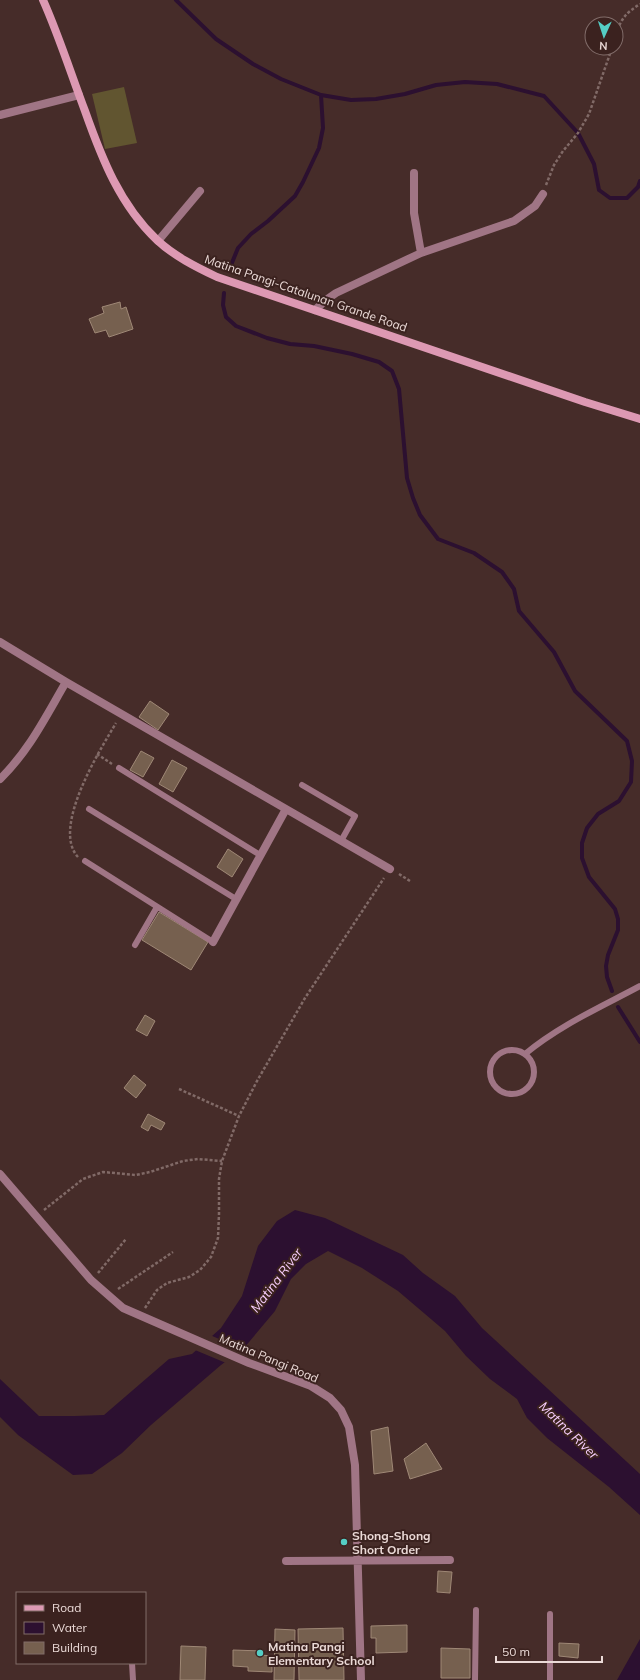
<svg xmlns="http://www.w3.org/2000/svg" width="640" height="1680" font-family="Mulish,sans-serif">
<style>
.green{fill:#615530}
.water{fill:#2c1030}
.pier{fill:#462c29}
.lines{fill:none;stroke-linecap:round;stroke-linejoin:round}
.stream{stroke:#2c1030;stroke-width:4}
.building{fill:#76604f;stroke:#9f8876}
.path{stroke:#816a67;stroke-width:2.5;stroke-dasharray:3 2;stroke-linecap:butt}
.lane{stroke:#a07585;stroke-width:6}
.street{stroke:#a07585;stroke-width:8}
.secondary{stroke:#dd99b3;stroke-width:8}
.poi-dot{fill:#55cec5;stroke:#3b221f;stroke-width:1.5}
.labels{text-anchor:middle;dominant-baseline:central;stroke-width:4;stroke-linejoin:round;paint-order:stroke}
.street-label{font-size:12px;fill:#ebdad7;stroke:#3b221f}
.poi-label{font-size:12px;font-weight:bold;fill:#ebdad7;stroke:#3b221f;text-anchor:start}
.water-label{font-size:13px;font-style:italic;fill:#f9cfff;stroke:#3b221f}
</style>
<rect width="100%" height="100%" fill="#462c29"/>
<path class="green" d="M 124,87 L 137,143 L 105,149 L 92,94 Z"/>
<path class="water" d="M 295,1210 L 325,1218 L 403,1255 L 423,1273 L 455,1296 L 482,1328 L 640,1474 L 640,1515 L 609,1487 L 547,1438 L 527,1418 L 517,1399 L 490,1379 L 466,1356 L 445,1331 L 398,1291 L 362,1268 L 328,1251 L 306,1264 L 291,1279 L 275,1311 L 244,1348 L 221,1365 L 151,1425 L 122,1453 L 92,1474 L 73,1475 L 18,1435 L 0,1417 L 0,1379 L 39,1416 L 75,1416 L 104,1415 L 169,1359 L 192,1354 L 221,1328 L 242,1296 L 258,1246 L 277,1221 Z
M 640,1639 L 640,1680 L 617,1680 Z"/>
<path class="pier" d="M 210,1335 L 244,1350 L 226,1363 L 195,1350 Z"/>
<g class="lines">
<path class="stream" d="M 176,0 L 216,39 L 253,64 L 281,79 L 321,95 L 351,100 L 376,99 L 405,94 L 436,85 L 465,82 L 497,84 L 544,96 L 578,133 L 594,164 L 599,190 L 610,198 L 627,198 L 638,187 L 640,181
M 229,270 L 238,248 L 251,234 L 268,221 L 295,196 L 303,182 L 319,148 L 323,128 L 321,95
M 224,293 L 223,305 L 226,317 L 236,326 L 267,338 L 290,344 L 314,346 L 352,354 L 379,362 L 392,371 L 399,389 L 407,478 L 413,498 L 420,515 L 438,539 L 474,553 L 502,572 L 514,589 L 519,611 L 554,652 L 575,691 L 627,741 L 632,761 L 631,782 L 619,801 L 598,814 L 587,828 L 582,843 L 582,858 L 589,877 L 615,909 L 618,919 L 618,930 L 608,955 L 606,966 L 607,977 L 612,991
M 618,1007 L 640,1042"/>
</g>
<path class="building" d="M 120,302 L 121,309 L 126,307 L 133,329 L 109,337 L 106,330 L 95,333 L 89,319 L 104,313 L 102,307 Z
M 150,701 L 169,714 L 158,730 L 139,717 Z
M 141,751 L 154,758 L 143,777 L 130,770 Z
M 172,760 L 187,768 L 173,792 L 159,784 Z
M 228,849 L 243,859 L 232,877 L 217,867 Z
M 159,912 L 208,942 L 191,970 L 142,940 Z
M 145,1015 L 155,1021 L 147,1036 L 136,1030 Z
M 134,1075 L 146,1085 L 136,1098 L 124,1088 Z
M 148,1114 L 165,1123 L 161,1130 L 151,1125 L 148,1131 L 141,1127 Z
M 388,1427 L 393,1471 L 374,1474 L 371,1431 Z
M 426,1443 L 442,1469 L 410,1479 L 404,1459 Z
M 438,1571 L 452,1572 L 450,1593 L 437,1592 Z
M 407,1625 L 407,1652 L 376,1653 L 376,1638 L 371,1638 L 371,1626 Z
M 343,1628 L 344,1680 L 299,1680 L 298,1629 Z
M 275,1629 L 295,1630 L 294,1680 L 274,1680 Z
M 559,1643 L 579,1644 L 578,1658 L 559,1656 Z
M 181,1646 L 206,1647 L 205,1680 L 180,1680 Z
M 441,1648 L 470,1649 L 470,1678 L 441,1678 Z
M 233,1650 L 262,1651 L 261,1655 L 272,1656 L 272,1672 L 248,1671 L 248,1667 L 233,1666 Z"/>
<g class="lines">
<path class="path" d="M 616,35 C 621,18 626,13 640,4
M 546,185 L 554,165 L 563,151 L 578,133 L 589,114 L 612,48
M 97,754 L 112,764
M 78,857 C 51,828 100,750 116,723
M 399,874 L 410,881
M 179,1089 L 239,1116
M 44,1210 L 83,1179 L 103,1172 L 136,1175 L 150,1172 L 183,1161 L 198,1159 L 222,1161
M 98,1273 L 126,1239
M 118,1289 L 173,1252
M 145,1308 L 157,1290 L 167,1283 L 189,1277 L 200,1270 L 211,1257 L 218,1238 L 219,1214 L 219,1179 L 222,1161 L 239,1116 L 257,1081 L 305,998 L 384,878"/>
<path class="lane" d="M 119,768 L 260,855
M 302,785 L 355,816 L 341,841
M 89,809 L 236,899
M 85,861 L 213,942
M 135,945 L 157,907
M490 1072a22 22 0 1 1 44 0a22 22 0 1 1-44 0Z
M 525,1054 C 560,1025 601,1007 640,986
M 550,1614 L 550,1680
M 132,1663 L 133,1680
M 475,1680 L 476,1610"/>
<path class="street" d="M 0,115 L 79,95
M 414,173 L 414,213 L 421,253
M 158,241 L 200,191
M 315,310 L 326,300 L 336,293 L 421,253 L 514,221 L 535,206 L 543,194
M 0,642 L 66,682 L 390,869
M 0,779 C 29,751 46,716 66,682
M 213,942 L 286,809
M 0,1174 L 91,1280 L 123,1308 L 249,1363 L 311,1386 L 330,1398 L 341,1410 L 349,1427 L 355,1465 L 361,1680
M 286,1561 L 450,1560"/>
<path class="secondary" d="M 43,0 C 59,36 71,74 85,111 C 102,159 120,205 157,240 C 174,256 196,267 217,277 L 585,402 L 640,419"/>
</g>
<g class="poi-dot">
<circle cx="344" cy="1542" r="4"/>
<circle cx="260" cy="1653" r="4"/>
</g>
<g class="labels">
<g class="street-label">
<text transform="translate(306 293) rotate(19)">Matina Pangi-Catalunan Grande Road</text>
<text transform="translate(269 1358) rotate(23)">Matina Pangi Road</text>
</g>
<g class="poi-label">
<text x="352" y="1535">Shong-Shong<tspan x="352" dy="14">Short Order</tspan></text>
<text x="268" y="1646">Matina Pangi<tspan x="268" dy="14">Elementary School</tspan></text>
</g>
<g class="water-label">
<text transform="translate(276 1280) rotate(-53)">Matina River</text>
<text transform="translate(569 1430) rotate(44)">Matina River</text>
</g>
</g>
<rect x="16" y="1592" width="130" height="72" fill="#3b221f" stroke="#816c69"/>
<rect x="24" y="1605" width="20" height="6" fill="#dd99b3" stroke="#816c69"/>
<text x="52" y="1612" font-size="12" fill="#ebdad7">Road</text>
<rect x="24" y="1622" width="20" height="12" fill="#2c1030" stroke="#816c69"/>
<text x="52" y="1632" font-size="12" fill="#ebdad7">Water</text>
<rect x="24" y="1642" width="20" height="12" fill="#76604f" stroke="#816c69"/>
<text x="52" y="1652" font-size="12" fill="#ebdad7">Building</text>
<g transform="translate(604 36) rotate(183)"><circle r="19" fill="#3b221f" stroke="#816c69"/>
<path d="M0-3L7 15L0 10L-7 15Z" fill="#55cec5"/>
<text y="-6" font-size="11" font-weight="bold" text-anchor="middle" fill="#ebdad7">N</text>
</g>
<path d="M496 1656v6h106v-6" fill="none" stroke="#ebdad7" stroke-width="2"/>
<text x="502" y="1656" font-size="12" fill="#ebdad7" stroke="#3b221f" stroke-width="3" paint-order="stroke">50 m</text>
</svg>
